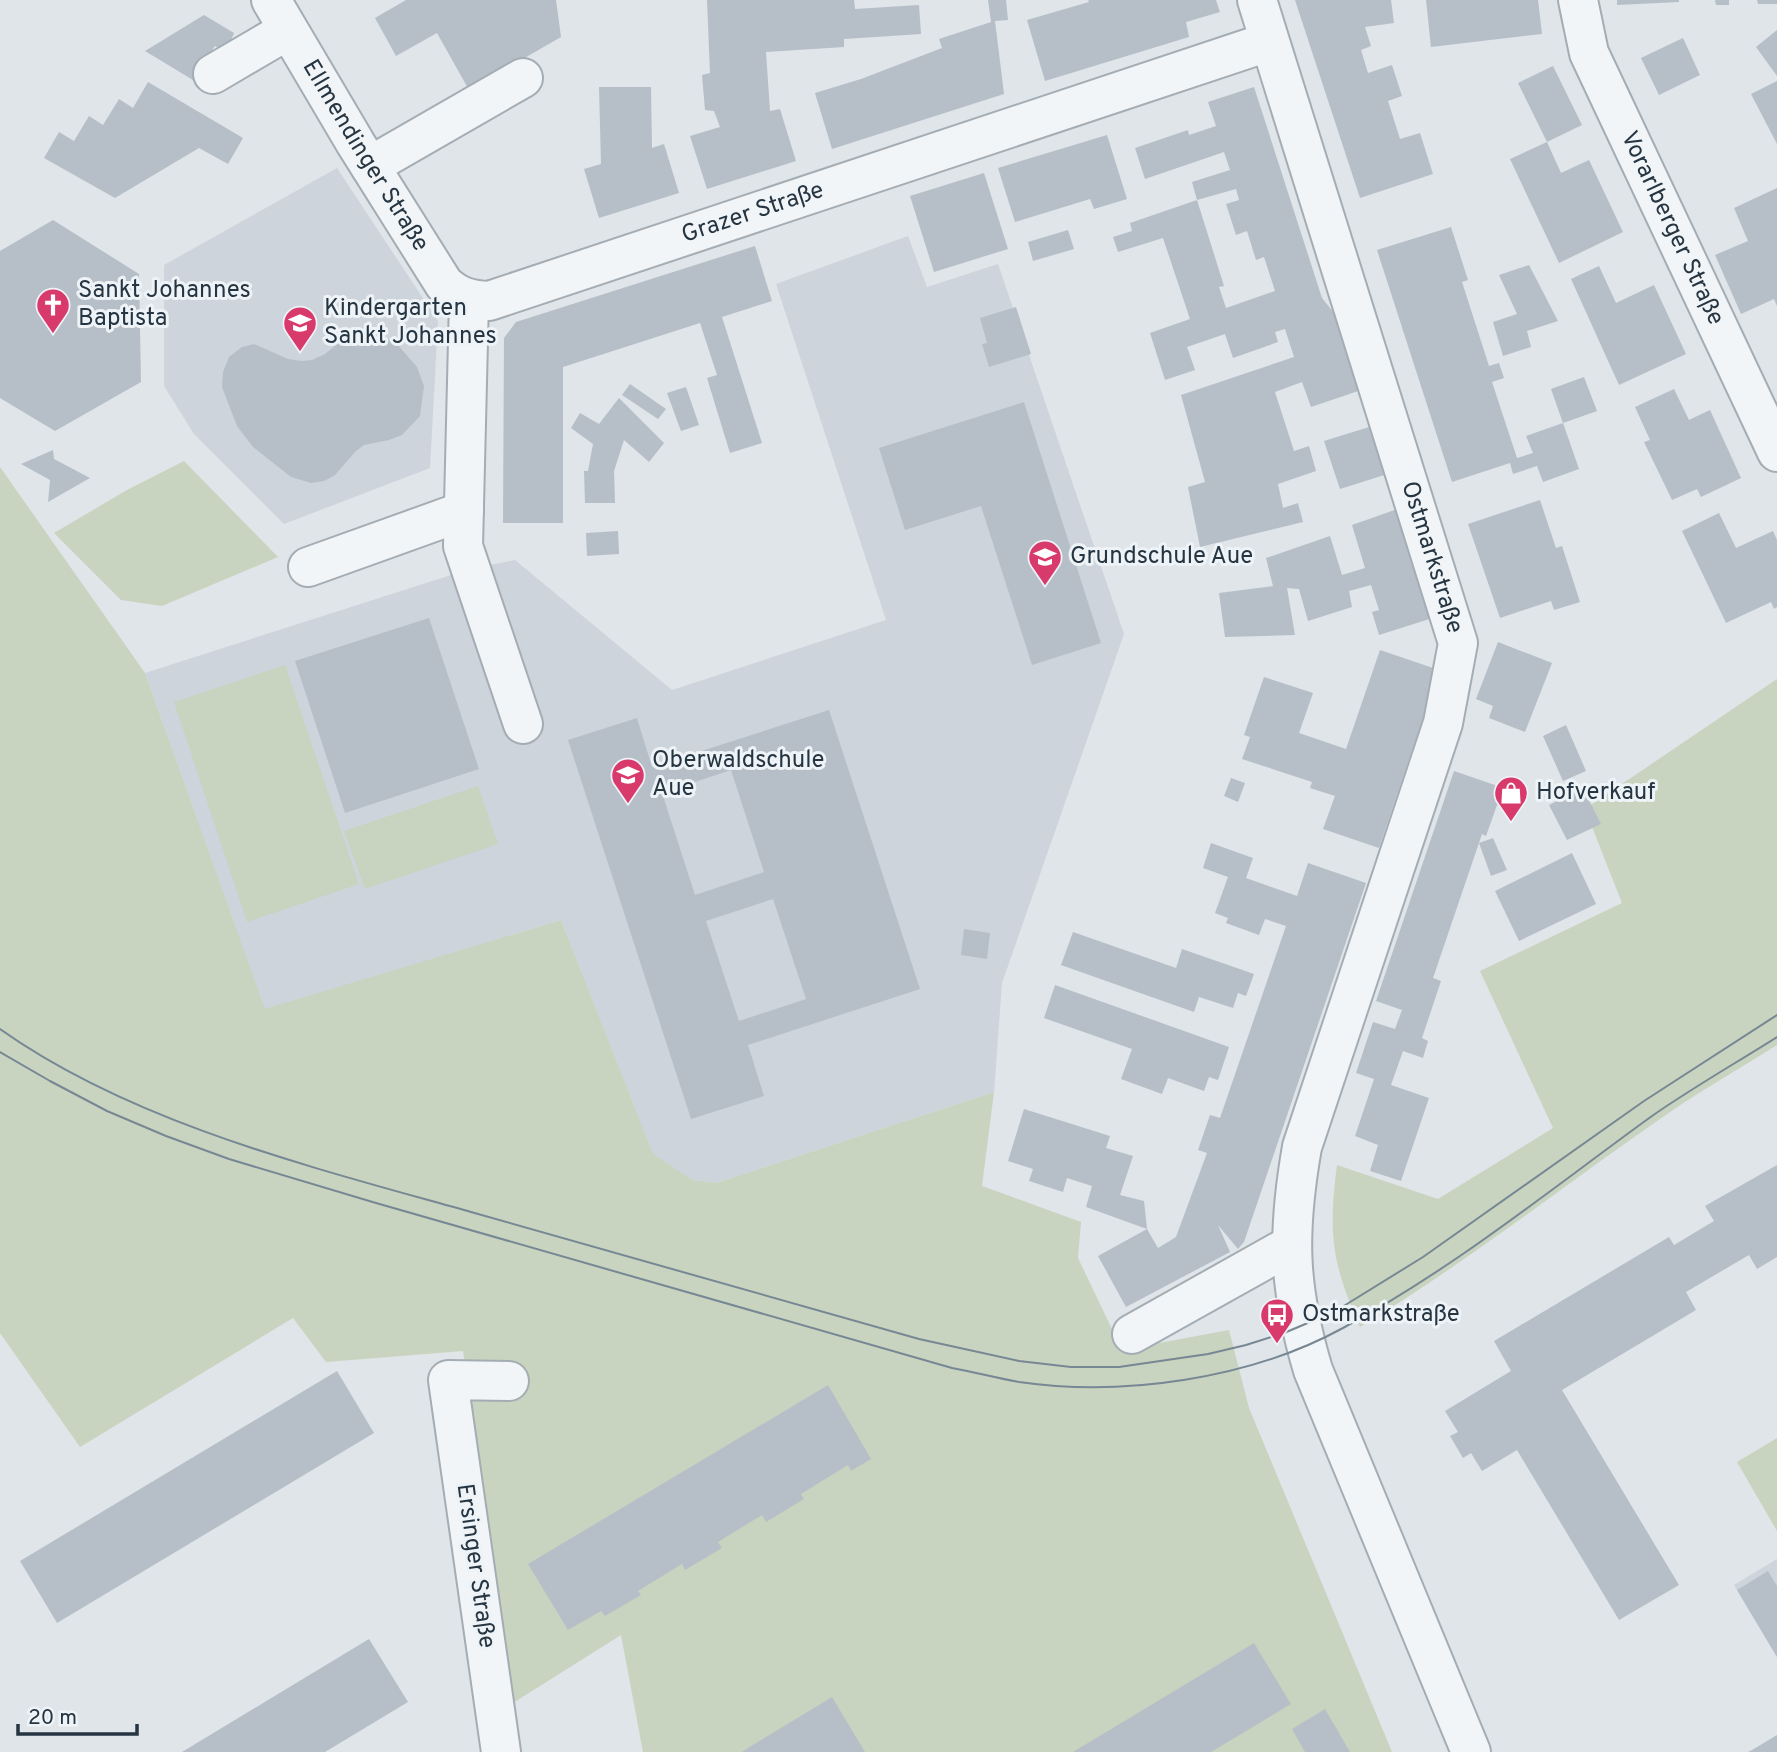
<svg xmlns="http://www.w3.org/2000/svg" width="1777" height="1752" font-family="Overpass,sans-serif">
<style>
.built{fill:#cdd4db}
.green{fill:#c8d4bf}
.building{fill:#b6bfc7;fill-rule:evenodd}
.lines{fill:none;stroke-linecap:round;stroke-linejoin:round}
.minor-casing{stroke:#a4adb4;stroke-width:42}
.minor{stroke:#f2f5f7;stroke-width:38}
.tram{stroke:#778794;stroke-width:2}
.labels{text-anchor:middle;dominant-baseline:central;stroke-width:6;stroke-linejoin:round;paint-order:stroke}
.street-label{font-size:24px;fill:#263542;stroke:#eef3f7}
.poi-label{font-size:24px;fill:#263542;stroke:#eef3f7;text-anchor:start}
</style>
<rect width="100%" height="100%" fill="#dfe5e9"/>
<path class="built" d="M 337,168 L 438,321 L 430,468 L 284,524 L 194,434 L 164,386 L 164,265 Z
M 908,236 L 927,287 L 998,264 L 1124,634 L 1002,983 L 994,1092 L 716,1183 L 693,1180 L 653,1155 L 561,920 L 265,1010 L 145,673 L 470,569 L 515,560 L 672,690 L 886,620 L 776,284 Z
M 1777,1559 L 1777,1657 L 1734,1585 Z"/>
<path class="green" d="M 184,461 L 278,557 L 162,606 L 121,600 L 54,533 L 127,490 Z
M 0,467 L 145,673 L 265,1009 L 561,920 L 653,1154 L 693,1180 L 716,1183 L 994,1092 L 982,1186 L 1081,1222 L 1078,1258 L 1122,1350 L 1229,1330 L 1249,1408 L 1392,1752 L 643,1752 L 621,1635 L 513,1703 L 463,1351 L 326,1362 L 293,1318 L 80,1447 L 0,1333 Z
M 285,665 L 359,884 L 247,922 L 174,702 Z
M 1777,679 L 1777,1045 C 1742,1067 1707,1087 1673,1110 C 1568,1182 1469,1261 1360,1327 C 1332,1263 1328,1235 1337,1165 L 1438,1199 L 1553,1128 L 1480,971 L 1622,903 L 1585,809 Z
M 478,786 L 498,844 L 365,889 L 344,831 Z
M 1777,1438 L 1777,1531 L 1737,1462 Z"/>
<path class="building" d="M 406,0 L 556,0 L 561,37 L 469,90 L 437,33 L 396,56 L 375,18 Z
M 707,0 L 854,0 L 855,9 L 919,5 L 921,34 L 844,39 L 844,47 L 766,52 L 770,111 L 780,109 L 796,161 L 707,189 L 690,136 L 720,127 L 714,111 L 705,110 L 702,75 L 710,73 Z
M 988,0 L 1006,0 L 1008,20 L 995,21 L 1004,94 L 832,149 L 815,93 L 861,79 L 942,48 L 939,39 L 991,22 Z
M 1088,0 L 1216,0 L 1220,12 L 1186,22 L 1189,37 L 1045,81 L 1027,20 L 1089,2 Z
M 1295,0 L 1391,0 L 1394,23 L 1365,27 L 1371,46 L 1361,50 L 1368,73 L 1392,65 L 1402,96 L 1388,101 L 1400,139 L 1420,133 L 1433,174 L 1360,198 Z
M 1426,0 L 1538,0 L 1542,34 L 1431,47 Z
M 1617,0 L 1679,0 L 1679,2 L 1617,5 Z
M 1715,0 L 1729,0 L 1729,5 L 1716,5 Z
M 1757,0 L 1777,0 L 1777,4 L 1758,4 Z
M 204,15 L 234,33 L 226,52 L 215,46 L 193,80 L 145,51 Z
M 1777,30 L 1777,76 L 1756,47 Z
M 1683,38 L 1700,75 L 1659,95 L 1641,58 Z
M 1553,66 L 1582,125 L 1547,142 L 1561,173 L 1589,160 L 1623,232 L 1559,263 L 1510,159 L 1547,142 L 1518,83 Z
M 1777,81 L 1777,144 L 1751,94 Z
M 148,82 L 243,138 L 228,164 L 199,148 L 115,198 L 44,158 L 59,132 L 74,141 L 89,116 L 103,125 L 119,99 L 133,108 Z
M 599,87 L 651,87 L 652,148 L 664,144 L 679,193 L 599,218 L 584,169 L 601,164 Z
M 1254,87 L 1322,298 L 1354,338 L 1370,387 L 1311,407 L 1302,382 L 1275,392 L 1294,451 L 1309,446 L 1316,471 L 1278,484 L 1283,508 L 1298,503 L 1303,522 L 1200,547 L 1188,487 L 1205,482 L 1181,395 L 1294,357 L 1285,329 L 1275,332 L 1278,342 L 1233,358 L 1225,334 L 1187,347 L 1195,370 L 1165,380 L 1150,333 L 1190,319 L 1163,238 L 1118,252 L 1113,237 L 1132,231 L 1130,223 L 1197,200 L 1224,286 L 1219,287 L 1226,308 L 1275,291 L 1264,257 L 1256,260 L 1247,231 L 1236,235 L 1226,204 L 1239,200 L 1236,189 L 1197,200 L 1192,182 L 1230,170 L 1224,152 L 1145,179 L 1135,148 L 1188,130 L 1189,135 L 1216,126 L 1208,102 Z
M 1107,135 L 1127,199 L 1094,209 L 1090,199 L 1015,222 L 998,168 Z
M 984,173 L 1008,249 L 934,272 L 910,196 Z
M 1777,188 L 1777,306 L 1774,299 L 1741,314 L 1715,255 L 1748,241 L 1734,208 Z
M 53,220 L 139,274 L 141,382 L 55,431 L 0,398 L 0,251 Z
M 1451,227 L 1468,280 L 1462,282 L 1489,366 L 1499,363 L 1504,378 L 1492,382 L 1517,458 L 1533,453 L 1526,436 L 1563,423 L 1551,389 L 1584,377 L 1597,411 L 1563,423 L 1579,469 L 1543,482 L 1537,466 L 1513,474 L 1510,463 L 1452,482 L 1377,250 Z
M 1068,230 L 1074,249 L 1033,261 L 1028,242 Z
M 755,246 L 772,301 L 722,317 L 762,443 L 730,453 L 707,378 L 717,375 L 700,323 L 563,367 L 563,523 L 503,523 L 504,338 L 516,322 Z
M 1529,265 L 1558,321 L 1527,331 L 1531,347 L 1503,356 L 1493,322 L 1517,314 L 1499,275 Z
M 1599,266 L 1616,303 L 1654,285 L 1686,354 L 1619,385 L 1571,279 Z
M 1016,307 L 1031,354 L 989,367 L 982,344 L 987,343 L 980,318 Z
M 363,332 L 380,334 L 397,344 L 417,367 L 424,386 L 420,416 L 402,435 L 389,440 L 364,445 L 356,451 L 335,475 L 324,481 L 311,483 L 291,477 L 253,447 L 237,426 L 222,387 L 223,372 L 229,357 L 242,347 L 254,344 L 288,359 L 302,361 L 312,360 L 325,354 L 347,336 Z
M 630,384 L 666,409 L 658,419 L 622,395 Z
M 686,387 L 699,425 L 681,431 L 667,393 Z
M 1674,389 L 1689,420 L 1710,410 L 1741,478 L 1701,497 L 1697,489 L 1672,500 L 1644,442 L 1650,440 L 1635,407 Z
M 619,398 L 664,443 L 649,462 L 624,440 L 614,471 L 615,503 L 585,503 L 584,471 L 588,471 L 593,444 L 571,428 L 580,413 L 599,424 Z
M 1024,402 L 1101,643 L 1032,665 L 981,506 L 905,530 L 879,448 Z
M 1382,423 L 1397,471 L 1340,489 L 1324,441 Z
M 53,450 L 54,459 L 90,478 L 48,502 L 50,480 L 21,464 Z
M 1540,500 L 1556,548 L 1562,546 L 1580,602 L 1554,610 L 1551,601 L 1500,618 L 1468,524 Z
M 1406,506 L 1442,615 L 1379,635 L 1372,612 L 1379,610 L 1371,585 L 1349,591 L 1352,607 L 1308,621 L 1299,589 L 1287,588 L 1295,635 L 1225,637 L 1219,593 L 1273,586 L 1266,558 L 1330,536 L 1342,575 L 1365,568 L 1352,525 Z
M 1719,513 L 1736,548 L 1773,531 L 1777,540 L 1777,607 L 1774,609 L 1771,602 L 1726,623 L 1682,531 Z
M 618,531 L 619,554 L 587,556 L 586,533 Z
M 429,618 L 479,769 L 345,813 L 295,661 Z
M 1498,642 L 1552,663 L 1525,732 L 1489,718 L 1493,706 L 1476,699 Z
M 1380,650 L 1439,670 L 1379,848 L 1323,829 L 1335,796 L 1310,788 L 1312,782 L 1242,759 L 1250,737 L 1244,735 L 1264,677 L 1313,693 L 1299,733 L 1346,749 Z
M 829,710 L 920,989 L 748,1045 L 764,1096 L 691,1119 L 568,740 L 637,718 L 652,767 ZM 731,770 L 764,872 L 695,895 L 662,793 ZM 773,899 L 806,999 L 739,1021 L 706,921 Z
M 1566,725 L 1586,771 L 1563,781 L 1543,736 Z
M 1454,771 L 1518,793 L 1512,810 L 1497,805 L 1486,836 L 1482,834 L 1433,978 L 1441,981 L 1422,1038 L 1428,1041 L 1423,1058 L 1403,1051 L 1391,1085 L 1429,1098 L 1401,1181 L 1370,1171 L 1378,1145 L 1355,1136 L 1374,1079 L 1356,1073 L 1373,1022 L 1395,1029 L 1402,1010 L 1376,1001 Z
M 1231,778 L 1245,783 L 1238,802 L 1224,796 Z
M 1583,788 L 1601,824 L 1567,840 L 1549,805 Z
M 1493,838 L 1507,870 L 1491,876 L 1479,843 Z
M 1211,843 L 1253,858 L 1246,878 L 1297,896 L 1308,863 L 1366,883 L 1244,1242 L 1238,1249 L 1218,1225 L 1230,1252 L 1126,1307 L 1098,1256 L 1147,1229 L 1158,1248 L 1176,1237 L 1207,1153 L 1198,1150 L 1210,1115 L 1220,1118 L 1286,926 L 1265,919 L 1259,935 L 1226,923 L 1228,918 L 1215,913 L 1228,877 L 1203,868 Z
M 1572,853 L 1596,904 L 1519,941 L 1495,891 Z
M 964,929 L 990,933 L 987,959 L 961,955 Z
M 1073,932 L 1176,968 L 1182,949 L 1254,974 L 1246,996 L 1238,993 L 1233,1008 L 1199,997 L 1194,1012 L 1061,965 Z
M 1055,985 L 1229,1047 L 1218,1080 L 1209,1077 L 1204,1091 L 1168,1078 L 1162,1094 L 1121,1079 L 1132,1049 L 1044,1018 Z
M 1024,1109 L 1110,1136 L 1106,1148 L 1133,1156 L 1120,1195 L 1144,1201 L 1147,1229 L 1086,1207 L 1092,1186 L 1067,1178 L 1063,1192 L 1029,1181 L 1033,1169 L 1008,1161 Z
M 1777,1165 L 1777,1257 L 1757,1269 L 1749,1255 L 1686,1292 L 1696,1310 L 1562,1390 L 1679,1585 L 1619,1620 L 1517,1450 L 1482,1471 L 1471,1453 L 1463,1458 L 1450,1436 L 1458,1432 L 1445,1411 L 1511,1371 L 1494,1341 L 1669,1237 L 1674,1245 L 1714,1221 L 1705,1206 Z
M 337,1371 L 374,1433 L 57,1623 L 20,1561 Z
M 828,1385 L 871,1459 L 851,1471 L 848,1465 L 801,1494 L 804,1499 L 766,1522 L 762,1515 L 718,1542 L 722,1548 L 685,1570 L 682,1564 L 638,1591 L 641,1595 L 605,1616 L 601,1611 L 568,1630 L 528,1564 Z
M 1768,1571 L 1777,1586 L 1777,1657 L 1737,1590 Z
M 369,1639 L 408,1702 L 325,1752 L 182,1752 Z
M 1254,1643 L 1291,1704 L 1211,1752 L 1073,1752 Z
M 832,1697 L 865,1752 L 742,1752 L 748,1748 Z
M 1325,1709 L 1350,1752 L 1305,1752 L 1292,1729 Z
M 1777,1735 L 1777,1752 L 1748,1752 L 1752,1750 Z"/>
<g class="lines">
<g class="minor-casing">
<g id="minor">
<path id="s1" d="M 271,0 L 356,144 L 444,284 C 458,297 470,300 489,301 L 1268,42"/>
<path id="s2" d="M 1257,0 L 1458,643 L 1443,723 L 1302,1147 C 1287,1233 1288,1286 1313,1370 L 1471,1752"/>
<path id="s3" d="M 1578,0 L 1589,53 L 1777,452"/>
<path d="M 213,74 L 288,30"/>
<path d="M 370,166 L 523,78"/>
<path d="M 469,300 L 463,546 L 523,724"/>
<path d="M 308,567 L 464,511"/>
<path d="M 1132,1334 L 1291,1245"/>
<path d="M 501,1752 L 448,1380 L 509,1381"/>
</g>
</g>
<use href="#minor" class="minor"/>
<path class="tram" d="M 0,1029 C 134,1124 315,1168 471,1212 C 621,1254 770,1297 919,1339 L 1019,1361 L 1071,1367 L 1119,1367 L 1208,1354 L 1246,1345 L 1284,1333 L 1334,1312 L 1423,1257 L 1644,1101 L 1777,1015
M 0,1052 L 50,1081 L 107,1111 L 166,1136 L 229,1159 L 376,1203 L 952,1368 C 974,1372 997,1378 1019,1382 C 1123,1397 1250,1379 1343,1328 C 1453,1269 1551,1189 1652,1116 C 1692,1088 1736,1063 1777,1037"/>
</g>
<defs>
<g id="church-pin" transform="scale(1.75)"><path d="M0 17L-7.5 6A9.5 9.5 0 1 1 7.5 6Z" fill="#d83a6c" stroke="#eef3f7"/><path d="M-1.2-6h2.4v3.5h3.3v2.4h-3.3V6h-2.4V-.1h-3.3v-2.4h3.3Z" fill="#fff"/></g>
<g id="school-pin" transform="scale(1.75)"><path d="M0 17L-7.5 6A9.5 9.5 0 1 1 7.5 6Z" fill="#d83a6c" stroke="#eef3f7"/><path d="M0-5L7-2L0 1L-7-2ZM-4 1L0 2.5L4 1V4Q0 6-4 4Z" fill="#fff"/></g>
<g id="shop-pin" transform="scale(1.75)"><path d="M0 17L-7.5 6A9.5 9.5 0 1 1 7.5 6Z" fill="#d83a6c" stroke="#eef3f7"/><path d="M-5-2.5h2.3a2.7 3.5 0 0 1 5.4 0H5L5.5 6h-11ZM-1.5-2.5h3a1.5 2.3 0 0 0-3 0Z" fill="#fff"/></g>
<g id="bus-pin" transform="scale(1.75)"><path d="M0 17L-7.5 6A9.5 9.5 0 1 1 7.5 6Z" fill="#d83a6c" stroke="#eef3f7"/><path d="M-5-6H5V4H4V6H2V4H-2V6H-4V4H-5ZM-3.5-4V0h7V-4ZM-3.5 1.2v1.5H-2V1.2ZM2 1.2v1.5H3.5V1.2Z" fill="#fff"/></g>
</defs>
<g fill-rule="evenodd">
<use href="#church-pin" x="53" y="305"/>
<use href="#school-pin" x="300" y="323"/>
<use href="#school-pin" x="1045" y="557"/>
<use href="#school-pin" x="628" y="775"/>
<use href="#shop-pin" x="1511" y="793"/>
<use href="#bus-pin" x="1277" y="1315"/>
</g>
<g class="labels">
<g class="street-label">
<text stroke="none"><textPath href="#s1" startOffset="182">Ellmendinger Straße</textPath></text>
<text stroke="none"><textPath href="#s1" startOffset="660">Grazer Straße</textPath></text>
<text stroke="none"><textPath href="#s3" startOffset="248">Vorarlberger Straße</textPath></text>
<text stroke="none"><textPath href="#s2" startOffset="584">Ostmarkstraße</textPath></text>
<text transform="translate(475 1566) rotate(82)">Ersinger Straße</text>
</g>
<g class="poi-label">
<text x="78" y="291">Sankt Johannes<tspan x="78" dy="28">Baptista</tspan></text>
<text x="324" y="309">Kindergarten<tspan x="324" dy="28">Sankt Johannes</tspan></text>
<text x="1070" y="557">Grundschule Aue</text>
<text x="652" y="761">Oberwaldschule<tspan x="652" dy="28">Aue</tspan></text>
<text x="1536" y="793">Hofverkauf</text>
<text x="1302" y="1315">Ostmarkstraße</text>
</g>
</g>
<path d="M18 1724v10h119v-10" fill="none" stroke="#263542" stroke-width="3.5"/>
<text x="28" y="1724" font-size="21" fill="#263542" stroke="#eef3f7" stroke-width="5" paint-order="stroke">20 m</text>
</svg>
